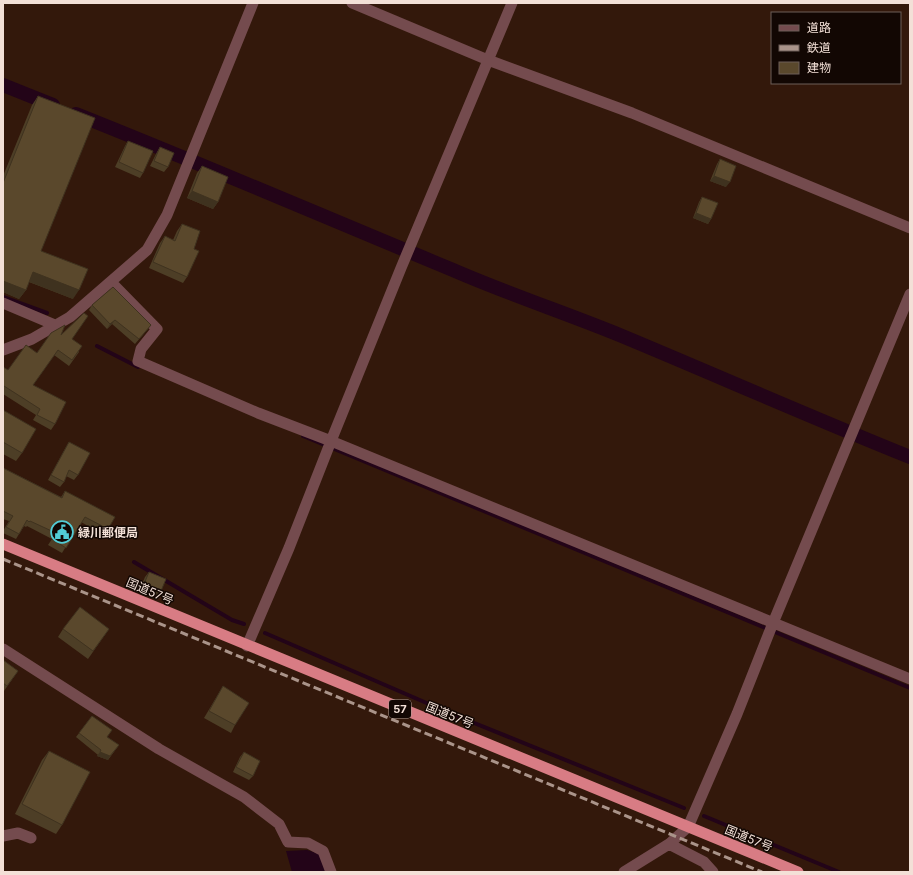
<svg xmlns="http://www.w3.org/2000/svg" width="913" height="875" font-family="Inter,'Noto Sans JP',sans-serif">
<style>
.water{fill:#230418}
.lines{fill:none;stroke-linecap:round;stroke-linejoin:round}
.stream{stroke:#230418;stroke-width:4}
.canal{stroke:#230418;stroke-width:14}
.minor{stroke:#744b4e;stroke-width:11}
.trunk{stroke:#d87c84;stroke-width:11}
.rail{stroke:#aa948a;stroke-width:3;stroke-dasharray:8 4;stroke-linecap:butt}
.wall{fill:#4d3e26}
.shaded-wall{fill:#3f321f}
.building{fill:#5a482c;stroke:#3f321f}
.labels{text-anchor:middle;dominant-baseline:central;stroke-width:3;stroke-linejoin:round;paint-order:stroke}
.shield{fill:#120703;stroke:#b09f97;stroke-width:1}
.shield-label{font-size:11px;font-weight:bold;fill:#f3e0d7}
.poi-label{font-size:12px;font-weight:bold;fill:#f3e0d7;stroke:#120703;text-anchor:start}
.street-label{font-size:12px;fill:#f3e0d7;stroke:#120703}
</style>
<rect width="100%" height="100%" fill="#33180b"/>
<path class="water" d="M 307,850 L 320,854 L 326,872 L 292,872 L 286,851 Z"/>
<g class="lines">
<path class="stream" d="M 3,297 L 47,313
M 97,346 L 138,367
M 303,436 L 910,688
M 134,562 L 232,620 L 244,624
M 265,633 L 452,714 L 684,808
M 704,816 L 839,872"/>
<path class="canal" d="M 3,85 L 53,105
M 76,114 C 202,164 327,218 453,270 C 508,294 566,313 622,336 C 718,376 813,418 910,457"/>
<path class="minor" d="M 352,3 L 488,60 L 632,113 L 910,228
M 111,282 L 157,329 L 141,349 L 138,361 L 258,413 L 331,441 L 910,679
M 3,303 L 55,325
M 3,350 L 32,339 L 70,317 L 147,250 L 167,215 L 253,3
M 247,646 L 289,548 L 331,441 L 401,268 L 512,3
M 3,649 L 159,749 L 244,797 L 279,824 L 288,842 L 308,843 L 323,851 L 331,872
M 3,836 L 18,833 L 31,838
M 669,844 L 704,862 L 713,872
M 624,872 L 669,844 L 688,827 L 737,714 L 773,623 L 910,294"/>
<path class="trunk" d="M 3,544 L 798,872"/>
<path class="rail" d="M 3,559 L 762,872"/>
</g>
<path class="wall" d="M 38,96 L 41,251 L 73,299 L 29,282 L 26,290 L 19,299 L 3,292 L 3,176 L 32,105 Z
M 128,141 L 143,173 L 140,178 L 115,167 L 125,146 Z
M 160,147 L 168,167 L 164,172 L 150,166 L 157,152 Z
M 720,159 L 726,187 L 710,181 L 717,164 Z
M 202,166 L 218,202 L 213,209 L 187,198 L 197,173 Z
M 702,197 L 711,219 L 708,224 L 693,218 L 699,202 Z
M 182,224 L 194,249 L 187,277 L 183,283 L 149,268 L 160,243 L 165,236 L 173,240 L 177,231 Z
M 92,305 L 151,325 L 135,344 L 112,324 L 107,329 L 89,310 Z
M 61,335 L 72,339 L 79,352 L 69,366 L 54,355 L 33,385 L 55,424 L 51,430 L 33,420 L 36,415 L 3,394 L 3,367 L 8,370 L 37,353 Z
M 3,410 L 22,453 L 16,461 L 3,454 Z
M 69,442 L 78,475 L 74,480 L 66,476 L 64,482 L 60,487 L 48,480 L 66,447 Z
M 3,468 L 61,497 L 65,491 L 108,529 L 104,535 L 81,522 L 62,553 L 48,545 L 52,539 L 27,526 L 26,527 L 24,526 L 19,534 L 16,539 L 3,533 L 3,531 L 9,521 L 3,519 Z
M 149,572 L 158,596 L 140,589 L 145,577 Z
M 63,629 L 109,629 L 88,659 L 58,637 Z
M 3,660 L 18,671 L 4,691 L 3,690 Z
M 223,686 L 235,725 L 231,733 L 204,718 Z
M 92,716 L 107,737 L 119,745 L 108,760 L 97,756 L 98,755 L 76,737 Z
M 49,751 L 62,825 L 56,834 L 15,814 L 42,760 Z
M 244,752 L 253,776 L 249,780 L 233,772 L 240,757 Z"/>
<path class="shaded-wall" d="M 714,176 L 730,182 L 726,187 L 710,181 Z
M 192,191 L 218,202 L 213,209 L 187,198 Z
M 696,213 L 711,219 L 708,224 L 693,218 Z
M 33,272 L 79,290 L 73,299 L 27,281 Z
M 3,281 L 26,290 L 19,299 L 3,292 Z
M 115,320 L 112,324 L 107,329 L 110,324 Z
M 144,584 L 161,591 L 158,596 L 140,589 Z
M 100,752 L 110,756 L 108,760 L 97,756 Z"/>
<path class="building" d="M 38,96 L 95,118 L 41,251 L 88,269 L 79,290 L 33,272 L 26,290 L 3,281 L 3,183 Z
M 128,141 L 153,151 L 143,173 L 119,162 Z
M 160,147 L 174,153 L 168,167 L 154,161 Z
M 720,159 L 736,166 L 730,182 L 714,176 Z
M 202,166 L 228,177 L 218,202 L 192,191 Z
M 702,197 L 718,203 L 711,219 L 696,213 Z
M 182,224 L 200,231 L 194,249 L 199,251 L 187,277 L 153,262 L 165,236 L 175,241 Z
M 113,287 L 151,325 L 139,339 L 115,320 L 110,324 L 92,305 Z
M 84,313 L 88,316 L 72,339 L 82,346 L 72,360 L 58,350 L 33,385 L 66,402 L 55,424 L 37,415 L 40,409 L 4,386 L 3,387 L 3,367 L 8,370 L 26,345 L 37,353 L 51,333 L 65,325 L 61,335 Z
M 3,410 L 36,429 L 22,453 L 3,442 Z
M 69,442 L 90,453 L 78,475 L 69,470 L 64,482 L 51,475 Z
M 3,468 L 62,498 L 65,491 L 115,517 L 108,529 L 85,517 L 66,548 L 52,539 L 56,533 L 30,521 L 29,522 L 27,520 L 19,534 L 6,527 L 13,516 L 3,511 Z
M 149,572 L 166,579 L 161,591 L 144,584 Z
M 80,607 L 109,629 L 93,651 L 63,629 Z
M 3,660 L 18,671 L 7,686 L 3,683 Z
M 223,686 L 249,703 L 235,725 L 209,711 Z
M 92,716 L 112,730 L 107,737 L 119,745 L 110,756 L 100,752 L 101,750 L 79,733 Z
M 49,751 L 90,772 L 62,825 L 22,804 Z
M 244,752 L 260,761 L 253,776 L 236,767 Z"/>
<defs>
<g id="civic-ring" transform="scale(1.15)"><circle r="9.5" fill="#120703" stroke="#52ccd6" stroke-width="1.5"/><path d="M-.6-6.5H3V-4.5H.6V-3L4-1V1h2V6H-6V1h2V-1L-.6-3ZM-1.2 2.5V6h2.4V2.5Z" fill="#52ccd6"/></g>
</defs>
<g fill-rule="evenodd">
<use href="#civic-ring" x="62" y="532"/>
</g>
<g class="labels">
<rect class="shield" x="389" y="700" width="22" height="18" rx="3"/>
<g class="shield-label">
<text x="400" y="709">57</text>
</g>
<g class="poi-label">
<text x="78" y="532">緑川郵便局</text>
</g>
<g class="street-label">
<text transform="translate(150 591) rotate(23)">国道57号</text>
<text transform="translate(450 715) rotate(22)">国道57号</text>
<text transform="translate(749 838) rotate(22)">国道57号</text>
</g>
</g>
<rect width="913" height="875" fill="none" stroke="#f3e0d7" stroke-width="8"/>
<rect x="771" y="12" width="130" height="72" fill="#120703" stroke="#6c5e58"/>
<rect x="779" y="25" width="20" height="6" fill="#744b4e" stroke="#6c5e58"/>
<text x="807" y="32" font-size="12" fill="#f3e0d7">道路</text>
<rect x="779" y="45" width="20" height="6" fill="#aa948a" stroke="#6c5e58"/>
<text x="807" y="52" font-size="12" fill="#f3e0d7">鉄道</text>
<rect x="779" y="62" width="20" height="12" fill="#5a482c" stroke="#6c5e58"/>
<text x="807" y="72" font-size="12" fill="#f3e0d7">建物</text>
</svg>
